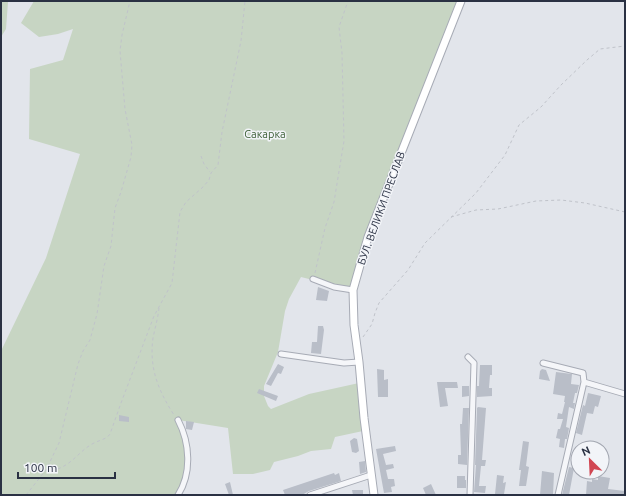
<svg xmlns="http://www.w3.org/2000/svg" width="626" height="496" font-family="Ubuntu,sans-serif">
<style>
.green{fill:#c7d5c3}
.building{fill:#b9bec8}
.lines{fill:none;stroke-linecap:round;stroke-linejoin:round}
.minor-casing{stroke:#a7abb5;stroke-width:7}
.secondary-casing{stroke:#a7abb5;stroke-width:9}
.path{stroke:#c0c3ca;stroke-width:1;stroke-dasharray:3 3;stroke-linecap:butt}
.minor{stroke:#f5f6f9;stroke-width:5}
.secondary{stroke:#fff;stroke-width:7}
.labels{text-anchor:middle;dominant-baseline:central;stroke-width:3;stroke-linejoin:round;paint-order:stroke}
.park-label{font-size:11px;fill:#3c5f37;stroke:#f2f4f8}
.street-label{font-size:11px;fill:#2a3143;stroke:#f2f4f8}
</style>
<rect width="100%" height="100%" fill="#e2e5eb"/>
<path class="green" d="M 1,1 L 9,1 L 8,2 L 6,29 L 1,37 Z
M 34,1 L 461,1 L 368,237 L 353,290 L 301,277 L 289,299 L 285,311 L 278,352 L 264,386 L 264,396 L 268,406 L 271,409 L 309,394 L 359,383 L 363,431 L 335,437 L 331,449 L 311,451 L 298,456 L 274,462 L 270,470 L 253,474 L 233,474 L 228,428 L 178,420 L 181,427 L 188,467 L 178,495 L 1,495 L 1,351 L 46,258 L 80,154 L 29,139 L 30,69 L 63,60 L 73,29 L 58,34 L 39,37 L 21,23 Z"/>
<path class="building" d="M 318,287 L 329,291 L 327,301 L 316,300 Z
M 318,326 L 323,326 L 324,330 L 321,354 L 311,353 L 312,342 L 317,342 Z
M 278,364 L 284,367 L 281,374 L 278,373 L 271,386 L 266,384 Z
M 480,365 L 492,365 L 492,375 L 490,375 L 489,388 L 492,388 L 492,396 L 477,397 L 477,386 L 479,386 Z
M 377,369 L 384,370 L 384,380 L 388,379 L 388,397 L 378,397 Z
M 542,369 L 546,370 L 550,381 L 539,379 L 540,371 Z
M 556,372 L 572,374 L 571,384 L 579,385 L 577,393 L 575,393 L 573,403 L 575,403 L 574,409 L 569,407 L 566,427 L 569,428 L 567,439 L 565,439 L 564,448 L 559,447 L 560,439 L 556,438 L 558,429 L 560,429 L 563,419 L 557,419 L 558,413 L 562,414 L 565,402 L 564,402 L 565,396 L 553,394 Z
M 437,382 L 457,382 L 458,388 L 445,388 L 448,406 L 440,407 Z
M 462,386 L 469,386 L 469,396 L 462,397 Z
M 259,389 L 278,396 L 276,401 L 257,393 Z
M 588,393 L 601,396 L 598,407 L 595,406 L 593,414 L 587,413 L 582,435 L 576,433 L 583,405 L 585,406 Z
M 478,407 L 486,408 L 482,460 L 486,460 L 485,466 L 481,466 L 479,486 L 486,486 L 485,493 L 474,492 L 476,465 L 475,465 L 477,408 Z
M 463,408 L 469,408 L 467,465 L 458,464 L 458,455 L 461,455 L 460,424 L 462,424 Z
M 119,415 L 129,417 L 129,422 L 119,421 Z
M 186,421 L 194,422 L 192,430 L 186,429 Z
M 354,438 L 357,439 L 359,451 L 356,453 L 352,452 L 350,441 Z
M 523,441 L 529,442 L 526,466 L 529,467 L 526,486 L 519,486 L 521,470 L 519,470 Z
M 395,446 L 396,451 L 383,454 L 386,465 L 393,464 L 394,468 L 386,470 L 388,479 L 394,479 L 395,486 L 391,487 L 392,492 L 384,493 L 376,449 Z
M 365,461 L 366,472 L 360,474 L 359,462 Z
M 569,467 L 574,468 L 569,495 L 562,495 Z
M 542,471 L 554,473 L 553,495 L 540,495 Z
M 334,473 L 335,475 L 339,473 L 341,481 L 309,491 L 302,495 L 285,495 L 283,490 Z
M 497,475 L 504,476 L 503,483 L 506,482 L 504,494 L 495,494 Z
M 457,476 L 465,476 L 465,480 L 466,480 L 466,488 L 457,488 Z
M 598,476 L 610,478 L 608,489 L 625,491 L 625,495 L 586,495 L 587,481 L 592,482 L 592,479 L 598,480 Z
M 230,482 L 233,495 L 229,495 L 225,484 Z
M 431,484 L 436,495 L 426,495 L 423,488 Z
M 352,490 L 363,490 L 363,495 L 353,495 Z"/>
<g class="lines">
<g class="minor-casing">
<path id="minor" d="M 313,279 L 334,287 L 353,290
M 281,354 L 344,363 L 359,362
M 468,357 L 474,363 L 470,495
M 543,363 L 583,373 L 584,382 L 558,495
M 584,382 L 625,394
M 178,420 C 190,443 192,473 178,495
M 310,495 L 371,475"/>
</g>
<g class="secondary-casing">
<path id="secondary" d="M 374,495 L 364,418 L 359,362 L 354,325 L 353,290 L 368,237 L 461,1"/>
</g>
<path class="path" d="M 201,156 L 204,164 L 210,172
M 451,217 L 476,210 L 498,209 L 536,201 L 561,200 L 585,203 L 625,212
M 315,273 L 325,228 L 334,202 L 344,141 L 342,53 L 339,27 L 348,1
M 159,308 C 158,318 155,328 153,338 C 149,368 158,390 174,415
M 363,337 L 372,324 L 375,313 L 379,303 L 408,270 L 425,243 L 476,193 L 505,155 L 519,125 L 541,107 L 561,85 L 587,60 L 600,49 L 625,46
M 46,470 C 53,471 59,469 64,466 C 75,460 82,449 94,443 C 100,440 107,439 110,434 L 121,403 L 154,316 L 172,283 L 180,212 L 186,202 L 203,187 L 209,180 L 211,173 L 218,165 L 222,132 L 241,41 L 245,1
M 26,495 L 46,470 L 59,443 L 78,364 L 83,351 L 90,340 L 97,314 L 104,266 L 111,246 L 115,208 L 121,192 L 131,157 L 132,145 L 125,109 L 120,51 L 122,35 L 130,1"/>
<use href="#minor" class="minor"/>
<use href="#secondary" class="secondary"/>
</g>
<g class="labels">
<g class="park-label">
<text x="265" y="134">Сакарка</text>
</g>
<g class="street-label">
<text transform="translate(381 208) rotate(-70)">БУЛ. ВЕЛИКИ ПРЕСЛАВ</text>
</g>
</g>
<rect width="626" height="496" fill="none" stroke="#2a3143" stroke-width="4"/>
<g transform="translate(590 460) rotate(336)"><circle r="19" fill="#f2f4f8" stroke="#a2a6b0"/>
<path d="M0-3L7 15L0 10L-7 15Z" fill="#d14652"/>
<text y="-6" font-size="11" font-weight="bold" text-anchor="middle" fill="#2a3143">N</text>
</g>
<path d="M18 472v6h97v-6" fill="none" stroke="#2a3143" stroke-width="2"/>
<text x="24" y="472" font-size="12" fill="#2a3143" stroke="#f2f4f8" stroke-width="3" paint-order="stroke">100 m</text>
</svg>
